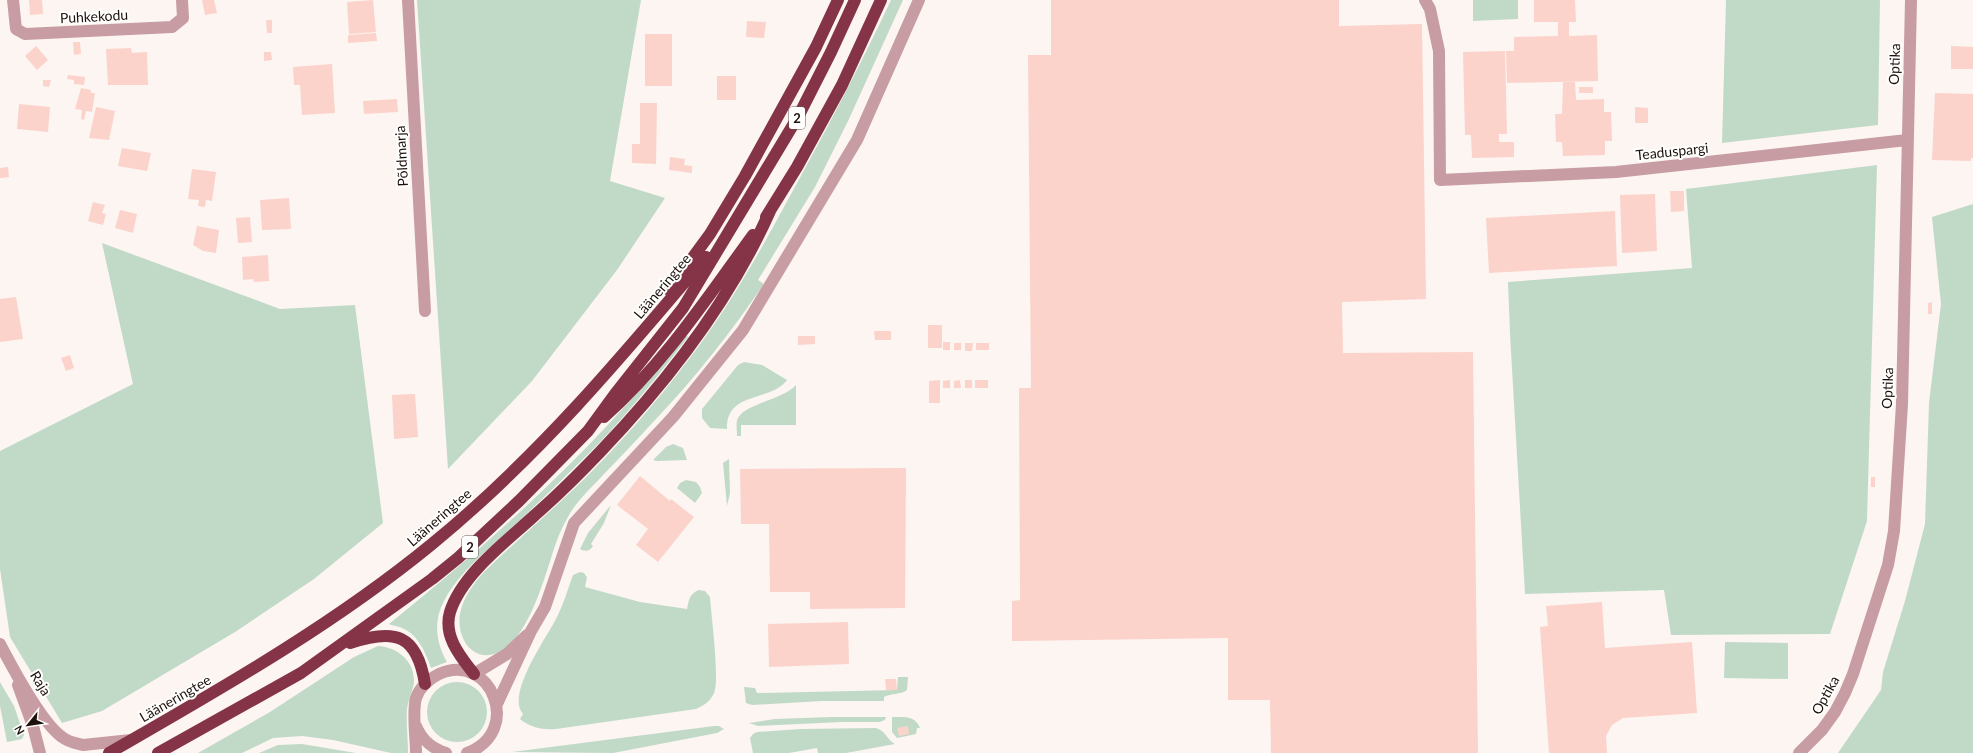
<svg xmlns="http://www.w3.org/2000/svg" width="1973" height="753" font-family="Lato,sans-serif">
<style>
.green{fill:#c1dac7}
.building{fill:#fbd3cb}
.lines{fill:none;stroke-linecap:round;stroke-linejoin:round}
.street{stroke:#c79da3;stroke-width:12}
.highway{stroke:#843446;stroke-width:12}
.labels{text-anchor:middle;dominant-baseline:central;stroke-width:4;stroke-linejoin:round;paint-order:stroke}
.shield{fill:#fff;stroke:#615854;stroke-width:1}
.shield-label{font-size:13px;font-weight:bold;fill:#1d110b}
.street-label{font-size:14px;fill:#1d110b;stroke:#fff}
</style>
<rect width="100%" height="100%" fill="#fdf5f2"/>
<path class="green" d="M 417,0 L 641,0 L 610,181 L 665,198 L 617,270 L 532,381 L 448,469 Z
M 891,0 L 903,0 L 849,119 L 815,187 L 758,280 L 764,284 C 731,332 696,377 656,419 C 639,437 622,456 604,474 C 594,485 581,497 572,510 C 566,520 560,531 556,543 C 546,571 527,652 489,655 C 480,656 472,652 466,644 C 450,618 466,592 484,572 C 515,542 548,514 578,485 C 618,446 655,404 689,359 C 726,311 756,259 785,205 C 822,138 858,70 891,0 Z
M 1473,0 L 1518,0 L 1518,19 L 1473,21 Z
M 1726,0 L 1880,0 L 1878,125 L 1722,143 Z
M 1877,165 L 1867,521 L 1830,634 L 1671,635 L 1664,590 L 1525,594 L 1510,334 L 1508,282 L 1692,268 L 1686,189 Z
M 1973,204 L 1973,753 L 1838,753 L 1881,690 L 1883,672 L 1905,601 L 1925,524 L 1929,403 L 1941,304 L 1932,217 Z
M 102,243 L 280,309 L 355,305 L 383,523 L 314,579 L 235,632 L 102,711 L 62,723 L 10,637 L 0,569 L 0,451 L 133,384 Z
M 685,335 L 688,337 C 654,381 619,425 579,463 C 555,487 531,510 507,532 C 483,554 459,573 444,601 C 433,621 436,643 447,662 L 431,668 C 426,654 419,636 404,629 C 399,626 393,626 389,624 C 497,537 599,445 685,335 Z
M 744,362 L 762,365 L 787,380 C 771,402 726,391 727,429 L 710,428 L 702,418 L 702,409 L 738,365 Z
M 796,385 L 796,425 L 741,425 L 741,436 L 737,436 C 737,431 736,425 737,420 C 742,404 783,400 796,385 Z
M 673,444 L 683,448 L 687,460 L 657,461 L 653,460 L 666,447 Z
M 729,459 L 730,493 L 727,506 L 723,463 Z
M 686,480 L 696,482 L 700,487 L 702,493 L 695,503 L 677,488 L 680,483 Z
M 611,505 L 604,523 L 591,544 L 593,546 C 590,551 585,552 580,549 L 588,533 Z
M 580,572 L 584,573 L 587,577 L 585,587 L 640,602 L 687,609 C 689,600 689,594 699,590 L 705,591 L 710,597 C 711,614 720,681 714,693 C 711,701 703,706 696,709 L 556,729 C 543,730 531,728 520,719 L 523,714 C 505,694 548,636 558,615 C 564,602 568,589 573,575 Z
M 1725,642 L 1788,643 L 1788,679 L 1724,678 Z
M 378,646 C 398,647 415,662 414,682 C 413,691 408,700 407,709 C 406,723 408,739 408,753 L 391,753 L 333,740 L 302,736 L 273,738 L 242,753 L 198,753 L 270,712 L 354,657 Z
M 898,677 L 908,677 L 907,690 C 901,695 891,693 884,697 L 884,701 L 822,701 L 752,705 L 746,703 L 744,687 L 755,688 L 757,693 L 897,690 Z
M427 712a30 30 0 1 1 60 0a30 30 0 1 1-60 0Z
M 0,682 L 14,706 L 24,735 L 22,739 L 7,742 L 0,706 Z
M 831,717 L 886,717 L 885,720 L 880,722 L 842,722 L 758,726 L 749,723 L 775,719 Z
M 892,717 C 904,717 915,715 920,728 L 917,728 L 916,734 L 897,738 L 892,732 Z
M 714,726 L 719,726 L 724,729 L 717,733 L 613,753 L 512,752 Z
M 876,728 C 886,731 887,740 895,744 L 846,753 L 818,753 L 817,748 L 789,753 L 753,753 L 750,738 L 753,734 L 757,732 L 800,729 Z
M 302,744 L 356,753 L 259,753 L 278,745 Z"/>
<path class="building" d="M 29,0 L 42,0 L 43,14 L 30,15 Z
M 202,0 L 214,0 L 217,13 L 205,15 Z
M 373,0 L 376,32 L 349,34 L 347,2 Z
M 1051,0 L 1339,0 L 1339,26 L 1422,24 L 1426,299 L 1342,302 L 1343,353 L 1473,352 L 1478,753 L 1271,753 L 1270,700 L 1228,700 L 1228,638 L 1012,641 L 1012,601 L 1020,600 L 1019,388 L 1031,388 L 1028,55 L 1051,55 Z
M 1534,0 L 1575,0 L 1576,22 L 1569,22 L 1569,36 L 1597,35 L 1598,81 L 1507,83 L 1506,51 L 1514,51 L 1514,37 L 1558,36 L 1558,22 L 1564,22 L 1534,22 Z
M 266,20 L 272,20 L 272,33 L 267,33 Z
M 747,21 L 766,22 L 764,38 L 746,37 Z
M 376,33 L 377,41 L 348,43 L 348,35 Z
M 645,34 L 672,34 L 672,86 L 645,86 Z
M 73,42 L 80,42 L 81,54 L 74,55 Z
M 36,46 L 48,60 L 37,70 L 25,56 Z
M 1951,46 L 1973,47 L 1973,69 L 1951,69 Z
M 131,48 L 132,53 L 147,52 L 148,85 L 108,85 L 106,49 Z
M 1505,51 L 1507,134 L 1499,134 L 1499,142 L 1514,142 L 1514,157 L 1472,158 L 1471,135 L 1465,135 L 1463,52 Z
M 264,52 L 271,52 L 272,60 L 264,61 Z
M 332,64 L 335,113 L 302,115 L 300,85 L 294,85 L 293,67 Z
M 68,75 L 85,77 L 84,85 L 74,84 L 74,80 L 67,79 Z
M 717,76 L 736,76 L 736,100 L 717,100 Z
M 43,80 L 51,80 L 49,87 L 43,86 Z
M 1563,82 L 1575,82 L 1576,100 L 1604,99 L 1604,112 L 1611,112 L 1612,141 L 1605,141 L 1605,155 L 1563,156 L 1562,142 L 1556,142 L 1555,114 L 1562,114 Z
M 1579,87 L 1593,87 L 1593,93 L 1579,93 Z
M 81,88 L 91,90 L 91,93 L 95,93 L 92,112 L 86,111 L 84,120 L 81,119 L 82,110 L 75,109 Z
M 1935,93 L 1973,94 L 1973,158 L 1971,158 L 1971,161 L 1932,160 Z
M 397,99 L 398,112 L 364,114 L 363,101 Z
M 640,103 L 657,103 L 656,164 L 632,163 L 632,144 L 640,144 Z
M 19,104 L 50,107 L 48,132 L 17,129 Z
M 96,107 L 115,111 L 109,140 L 89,138 Z
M 1635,107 L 1648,108 L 1648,123 L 1635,123 Z
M 122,148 L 151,153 L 147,171 L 118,166 Z
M 670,157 L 685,159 L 684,165 L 692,166 L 692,173 L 669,170 Z
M 8,167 L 9,177 L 0,178 L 0,168 Z
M 192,169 L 216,172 L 212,201 L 206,200 L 205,207 L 198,206 L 199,200 L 188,199 Z
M 1670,191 L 1684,191 L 1684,211 L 1671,212 Z
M 1655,194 L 1657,251 L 1622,253 L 1620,195 Z
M 289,198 L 291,229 L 262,230 L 260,200 Z
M 93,202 L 105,205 L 102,213 L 106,214 L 103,225 L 88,221 Z
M 120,210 L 137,214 L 133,233 L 115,228 Z
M 1615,211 L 1617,266 L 1489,273 L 1486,218 Z
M 250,217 L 252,242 L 238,243 L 236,218 Z
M 197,226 L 219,230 L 216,253 L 203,251 L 193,245 Z
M 268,255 L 269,281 L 254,282 L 253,279 L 243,280 L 242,257 Z
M 16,297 L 23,339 L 0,342 L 0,299 Z
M 1932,302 L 1932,314 L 1928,314 L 1928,303 Z
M 928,325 L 942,325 L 942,348 L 928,348 Z
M 874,331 L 891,331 L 891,340 L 875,340 Z
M 798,336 L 815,336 L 815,344 L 798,345 Z
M 943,342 L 950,342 L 950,350 L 943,350 Z
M 954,343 L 961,343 L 961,350 L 954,350 Z
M 965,343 L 973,343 L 972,351 L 965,351 Z
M 976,343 L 989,343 L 989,350 L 976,350 Z
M 70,355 L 74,368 L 66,371 L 61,358 Z
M 940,380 L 940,403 L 929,403 L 929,381 Z
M 950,380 L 950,388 L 943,388 L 943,381 Z
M 960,380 L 961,388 L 954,388 L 954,381 Z
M 965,380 L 972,380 L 972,388 L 965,388 Z
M 975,380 L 988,380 L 988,388 L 975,388 Z
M 415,394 L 418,437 L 394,439 L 392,395 Z
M 906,468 L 905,608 L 810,609 L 810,592 L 770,592 L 769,524 L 741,524 L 740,469 Z
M 640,476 L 670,501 L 671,499 L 694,517 L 658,562 L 636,545 L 648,529 L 617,505 Z
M 1871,477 L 1875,477 L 1875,487 L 1871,487 Z
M 1602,602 L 1605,648 L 1692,642 L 1697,713 L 1623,718 L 1612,725 L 1606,736 L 1607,753 L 1549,753 L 1540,627 L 1548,626 L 1546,606 Z
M 848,622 L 849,664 L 769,667 L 768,624 Z
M 885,679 L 896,679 L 897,690 L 886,690 Z
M 908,726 L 909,734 L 899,736 L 897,728 Z"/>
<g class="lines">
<path class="street" d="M 13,0 L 16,29 L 25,34 L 172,27 L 183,18 L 182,0
M 408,0 L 425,311
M 1425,0 L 1430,9 L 1439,51 L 1440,180 L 1616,172 L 1907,140
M 0,644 C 12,667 42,723 62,737 C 68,742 75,743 83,745 L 131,740
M 474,674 L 507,654 L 527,635
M 18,685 L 33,726 L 40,753
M 497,704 L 531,631 L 545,607 L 574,523 L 673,417 L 743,330 L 857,140 L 919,0
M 416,726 C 422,740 431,748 446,753
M 416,753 C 416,738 412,712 416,698 C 420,687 429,679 439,674 C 491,651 524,732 467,753
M 1799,753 L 1822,730 L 1835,712 L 1845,693 L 1853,674 L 1888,565 L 1894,531 L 1902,404 L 1911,0"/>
<path class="highway" d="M 766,217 L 797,167 L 842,85 L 881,0
M 669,290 L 710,234 L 745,176 L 816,47 L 838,0
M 604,417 C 663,365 707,298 753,235
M 350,643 C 395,628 417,634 425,684
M 474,674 C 460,656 443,636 450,612 C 462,574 507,541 535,515 C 558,495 579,474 600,452 C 668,381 730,301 770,211
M 109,753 C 220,689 332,626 432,544 C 535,460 621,358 706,257
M 158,753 L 301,673 L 432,579 L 458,558 L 519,501 L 588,431 L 615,394 L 683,308 L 799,115 L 831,52 L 855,0"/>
</g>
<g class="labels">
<g class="shield">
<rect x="789" y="107" width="16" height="22" rx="3"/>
<rect x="462" y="536" width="16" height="22" rx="3"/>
</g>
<g class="shield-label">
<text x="797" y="118">2</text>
<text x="470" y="547">2</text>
</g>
<g class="street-label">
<text transform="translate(94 16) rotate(-3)">Puhkekodu</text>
<text transform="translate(1894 64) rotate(-88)">Optika</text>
<text transform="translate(1672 151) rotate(-6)">Teaduspargi</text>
<text transform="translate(401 156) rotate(-93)">Põldmarja</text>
<text transform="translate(662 286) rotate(-50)">Lääneringtee</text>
<text transform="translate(1887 388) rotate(-88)">Optika</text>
<text transform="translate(439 517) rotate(-41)">Lääneringtee</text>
<text transform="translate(41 683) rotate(58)">Raja</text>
<text transform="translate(1825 695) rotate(-61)">Optika</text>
<text transform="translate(175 698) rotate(-30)">Lääneringtee</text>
</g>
</g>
<g transform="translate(28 725) rotate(240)" stroke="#ffffff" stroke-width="3" paint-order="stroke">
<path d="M0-3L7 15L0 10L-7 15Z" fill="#1d110b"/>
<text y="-6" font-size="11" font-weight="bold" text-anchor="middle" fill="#1d110b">N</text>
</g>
</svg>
